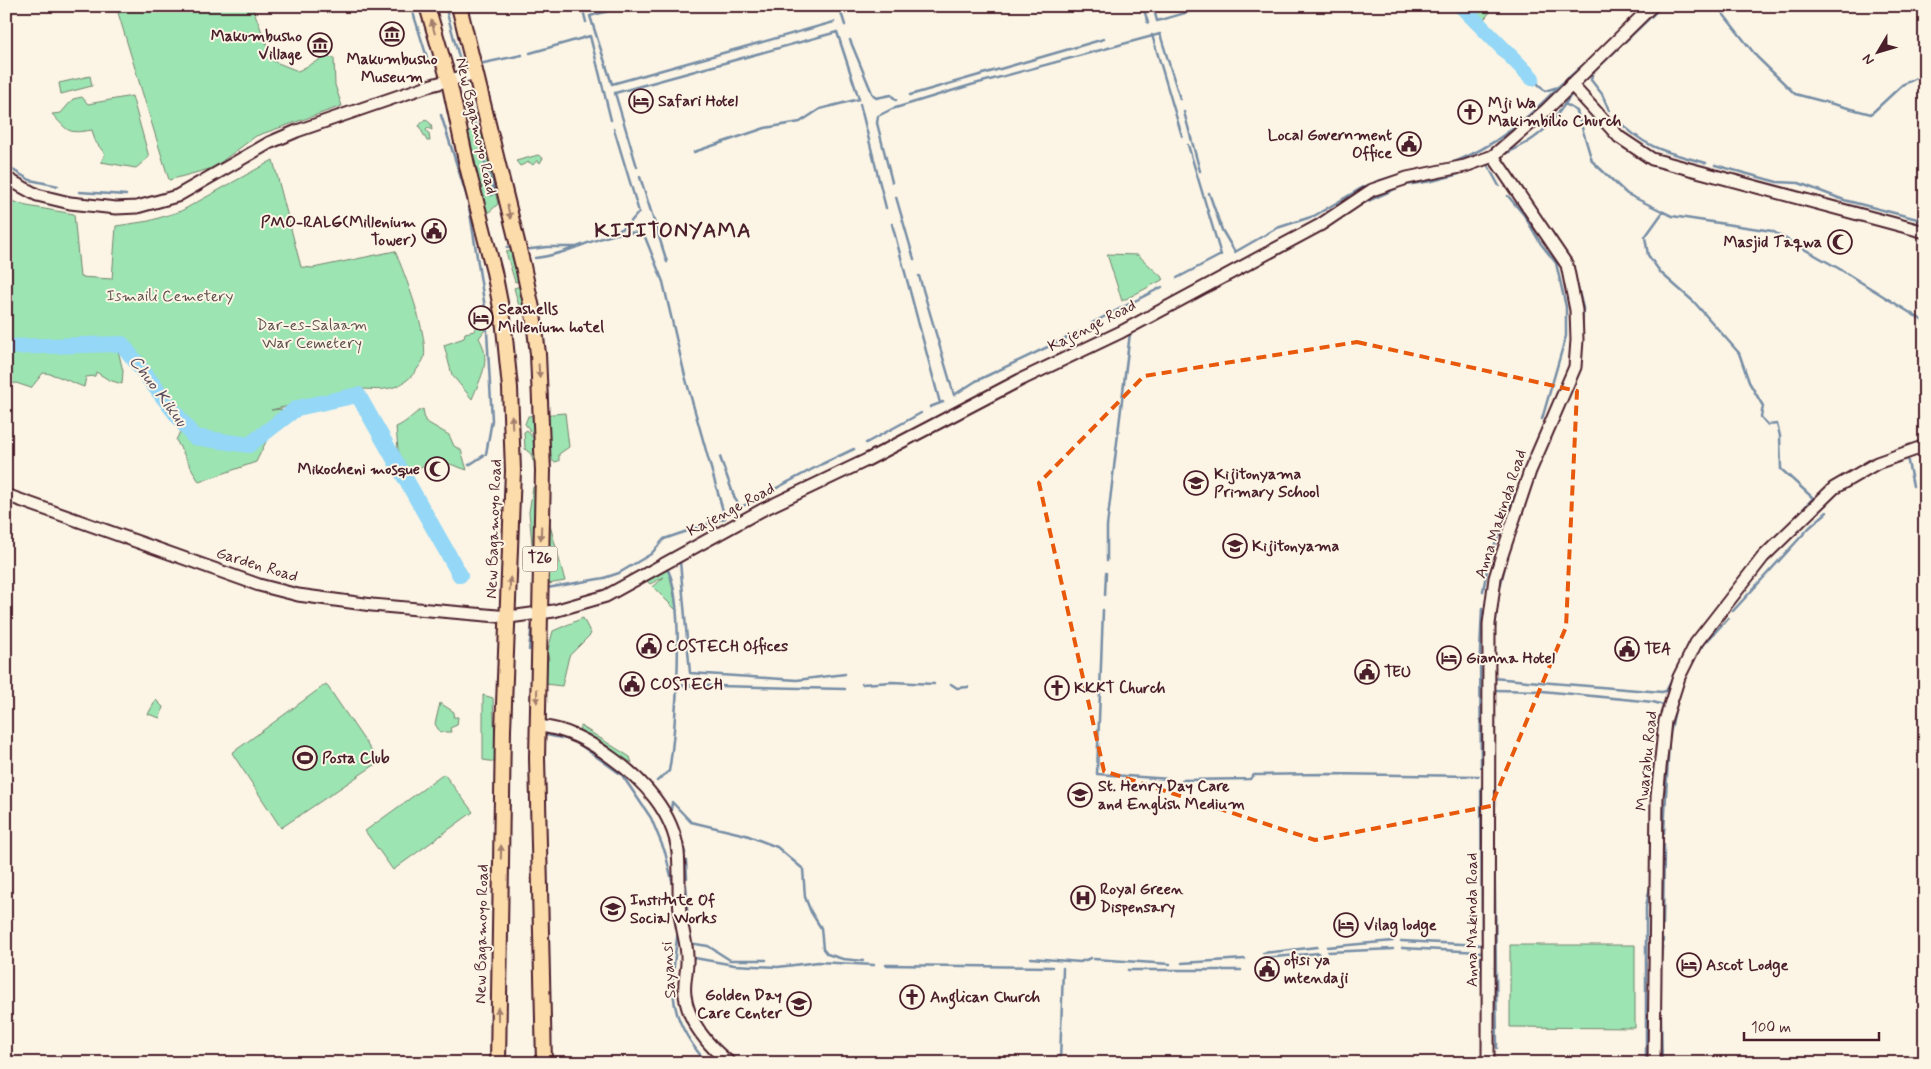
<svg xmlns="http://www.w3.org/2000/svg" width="1931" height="1069" font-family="Mynerve,sans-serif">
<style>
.green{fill:#9ce4b2;stroke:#73826e}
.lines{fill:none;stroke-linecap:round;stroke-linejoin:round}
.stream{stroke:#768da5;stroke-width:2.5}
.river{stroke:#94d7f6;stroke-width:16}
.tertiary-casing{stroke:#4a1f2b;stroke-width:15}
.trunk-casing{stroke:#4a1f2b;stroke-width:18}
.tertiary{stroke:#fcf5e5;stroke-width:11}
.trunk{stroke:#fddcac;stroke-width:14}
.oneway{fill:#a47e6c}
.marked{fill:none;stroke:#e8590c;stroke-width:4;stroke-dasharray:10 6;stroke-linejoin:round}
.labels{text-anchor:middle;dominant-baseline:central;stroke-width:4;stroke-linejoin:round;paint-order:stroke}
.shield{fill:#fcf5e5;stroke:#7f5f63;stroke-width:1}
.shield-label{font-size:15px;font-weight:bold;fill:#4a1f2b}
.poi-label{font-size:16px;font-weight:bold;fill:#4a1f2b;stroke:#fcf5e5;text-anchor:start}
.street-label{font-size:16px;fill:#4a1f2b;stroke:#fcf5e5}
.park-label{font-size:16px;fill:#5e504d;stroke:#fcf5e5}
.water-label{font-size:18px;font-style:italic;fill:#5c4d5e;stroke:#fcf5e5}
.district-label{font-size:21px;font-weight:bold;letter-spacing:1px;fill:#4a1f2b;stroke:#fcf5e5}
</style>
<rect width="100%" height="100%" fill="#fcf5e5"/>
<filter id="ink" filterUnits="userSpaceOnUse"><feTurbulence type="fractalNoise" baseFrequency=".02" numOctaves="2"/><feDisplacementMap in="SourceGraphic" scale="10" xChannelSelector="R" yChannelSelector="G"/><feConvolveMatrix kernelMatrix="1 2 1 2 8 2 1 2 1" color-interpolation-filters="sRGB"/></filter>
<g filter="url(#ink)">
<path class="green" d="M 116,6 L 252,6 L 273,61 L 298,71 L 325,57 L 334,58 L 335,85 L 342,106 L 256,136 L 213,168 L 169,180 Z
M 1459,6 L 1495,6 L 1476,29 Z
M 90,76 L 92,86 L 61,94 L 59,83 Z
M 132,96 L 149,157 L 136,168 L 101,162 L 105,154 L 95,141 L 92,130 C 67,134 69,132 52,114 L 61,113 L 73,99 L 82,97 L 88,104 Z
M 425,119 L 431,124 L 432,130 L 428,128 L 426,130 L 429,134 L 430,141 L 427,141 L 419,126 Z
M 468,130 L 486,137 L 495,165 L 491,173 L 498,204 L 486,215 Z
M 538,155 L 543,158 L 540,163 L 537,160 L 533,165 L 529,162 L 520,166 L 516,161 Z
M 273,160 L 301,267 L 313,268 L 395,251 C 404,272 429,336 424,358 C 423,361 420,365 418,368 C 404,388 388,391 365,389 L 271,410 L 282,409 L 256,462 L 199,482 L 176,440 L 187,418 L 128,341 L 116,342 L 123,371 L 122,384 L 109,380 L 96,372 L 95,376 L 86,377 L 84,387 C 72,383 54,373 43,373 L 31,388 L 16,383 L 6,385 L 6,199 L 27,206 L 74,214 L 80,277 L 112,279 L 116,226 L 149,221 L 181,211 Z
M 518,249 L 532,279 L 515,282 L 506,252 Z
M 1107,254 L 1138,255 L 1164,279 L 1122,301 Z
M 530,283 L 534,308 L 521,313 L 514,288 Z
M 482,319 L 487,327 L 479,338 C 492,360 481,377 472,399 L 452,375 L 444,345 L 464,338 L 465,333 L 474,331 Z
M 423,409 L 425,421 L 449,435 L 454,446 L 461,450 L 467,470 L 447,463 L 426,463 L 407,478 L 398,449 L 396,427 C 408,422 412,414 423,409 Z
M 565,413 L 569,447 L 559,454 L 559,461 L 554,462 L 525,424 L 528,416 Z
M 527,430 L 552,462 L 538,465 L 537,461 L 533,461 L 531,454 L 525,449 L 524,432 Z
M 533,487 L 540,488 L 565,581 L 536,586 L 529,512 Z
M 666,569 L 669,571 L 677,611 L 653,587 L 664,577 L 650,584 L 647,581 Z
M 583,618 L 591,634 L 569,656 L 562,686 L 545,684 L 544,666 L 549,659 L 547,653 L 553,631 Z
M 326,684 L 379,762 L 281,828 L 232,753 Z
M 483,695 L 493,698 L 496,762 L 483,760 Z
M 156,700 L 163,707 L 160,718 L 148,714 Z
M 440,703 L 454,712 L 453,717 L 458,717 L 457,725 L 450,728 L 451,732 L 440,732 L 435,724 Z
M 581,726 L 630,757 L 632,763 L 579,730 Z
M 444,774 L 473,812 L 393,870 L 365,831 Z
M 1510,945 L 1635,945 L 1635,1028 L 1510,1027 Z"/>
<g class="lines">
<path class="stream" d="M 411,6 L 429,64
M 445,6 L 459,57
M 582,6 L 586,22
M 587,6 L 588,9
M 626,6 L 590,16 L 612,84 L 834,22
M 829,6 L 830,10
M 839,6 L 845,25
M 1143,6 L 1148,23
M 1153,6 L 1157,21 L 1209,6
M 1717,6 L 1757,57 L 1795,94 L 1871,114 L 1902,85 L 1925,74
M 1152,35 L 1182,136
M 850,40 L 872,93 L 876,98 L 891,95 L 896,100
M 530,53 L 590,36 L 611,120
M 479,64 L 522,55
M 462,69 L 470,67
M 1592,75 L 1591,80 L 1602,94 L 1609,110
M 1579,86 L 1662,6
M 1558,87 L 1599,51
M 910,95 L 1104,39
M 470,104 L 482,154 L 495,193 L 491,195
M 860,104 L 886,208
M 1565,104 L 1577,111 L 1592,161 L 1627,194 L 1672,216 L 1772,231 L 1838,268 L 1925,322
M 1184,112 L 1200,171
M 441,115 L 468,200 L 486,314 L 492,420 L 486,454 L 469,465
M 1615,117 C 1645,149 1665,152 1706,163
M 1500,156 C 1539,140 1550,127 1573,92
M 1486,162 L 1499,186
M 1452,163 C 1496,146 1525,121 1558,87 L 1545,91 L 1532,78
M 1715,165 L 1777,182 L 1799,183 L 1844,200 L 1925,221
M 6,166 L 30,180 L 58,186
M 637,167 L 615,93 L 837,32 L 859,99 L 820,109 L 800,122 L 765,128 L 694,152
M 640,177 L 667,262
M 892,182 L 877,123 L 878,116 L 892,109 L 971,85 L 1160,34 L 1180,99
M 1375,182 L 1398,175
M 1405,185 L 1432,181 L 1459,174
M 79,192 L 126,195
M 1209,193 L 1222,230 L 1235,252 L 1277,228 L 1314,216 L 1365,186
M 1508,196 L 1524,215 L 1541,244 L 1556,263 L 1566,307 L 1566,336 L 1542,419
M 896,197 L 914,259
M 1359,205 L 1397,188
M 1663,212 L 1645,237 L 1648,255 L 1661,273 L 1694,302 L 1739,353 L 1749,382 L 1763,406 L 1761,417 L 1768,425 L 1777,424 L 1780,436 L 1781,469 L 1813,498 L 1796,517
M 892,224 L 940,403
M 1552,232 L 1569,259
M 608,236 L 627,226 L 639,212 L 614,129
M 507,247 L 515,250
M 523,250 L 547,247 L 577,247
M 535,258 C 566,255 592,238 622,233 C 630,232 639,232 645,237 L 663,282 L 685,376 L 725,518 L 664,539 L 651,554 L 619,573 L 604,578 L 547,588
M 1572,264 L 1583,308 L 1582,334
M 919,276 L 954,395 L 976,381 L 1079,332
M 1177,278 L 1221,255 L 1188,145
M 1092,323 L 1162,287
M 1581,357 L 1582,342
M 930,407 L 943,402
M 866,443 L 921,413
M 1915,455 L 1925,453
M 720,457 L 735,499 L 741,507 L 822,464 L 854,449
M 1907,457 L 1913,486
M 700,550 L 719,540
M 680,561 L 690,673 L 797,680 L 845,674
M 1107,561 L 1107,526 L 1130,333
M 1483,591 L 1489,559 L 1521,481
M 1499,592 L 1508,553
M 1105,595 L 1106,573
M 1103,610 L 1097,774 L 1170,779
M 1733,611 L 1809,528 L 1827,512
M 1494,636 L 1498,600
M 529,650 L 532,624 L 535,622
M 1699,650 L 1728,618
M 1492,678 L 1662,692 L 1666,691 L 1673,678
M 862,684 L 892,682 L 934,684
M 951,684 L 957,688 L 968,687
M 677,685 L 845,689
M 1493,690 L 1542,691 L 1653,702 L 1667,706
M 542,734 L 571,740
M 576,742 L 622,775 L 651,818 L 665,852 L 674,888
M 1481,767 L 1480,652 L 1482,608
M 1182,780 L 1250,779 L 1254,775 L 1326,774 L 1479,776
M 657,781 L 669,771 C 676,733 686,594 666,567
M 1481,788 L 1482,939
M 672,802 L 691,822 L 746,835 L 777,847 L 803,869 L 805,897 L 811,912 L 821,928 L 823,949 L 827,954 L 843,959 L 863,961
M 670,815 L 672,803
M 1494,821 L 1497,1048
M 1664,833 L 1669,739 L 1676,705
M 680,838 L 685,853
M 686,861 L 687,878
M 686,885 L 687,896
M 687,902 L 687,912
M 688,918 L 688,926
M 1663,925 L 1664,845
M 678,930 C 671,989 665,1015 707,1063
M 1401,941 L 1482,945
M 689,943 L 708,946 L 730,960 L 766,960
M 1327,947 L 1393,941
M 1402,948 L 1481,952
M 1328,952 L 1393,949
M 1263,953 L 1317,947
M 689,957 L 734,965 L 778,967 L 818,962 L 874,965
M 1481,957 L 1483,1009
M 1031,958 L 1080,962 L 1091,958
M 1263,958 L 1319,953
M 1094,959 L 1170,964
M 1182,963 L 1245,959
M 886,965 L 1052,967
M 1660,969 L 1663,939
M 1128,970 L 1241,970
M 1660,979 L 1662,1063
M 1060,1063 L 1063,968
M 1646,1063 L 1646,907 L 1651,881"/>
<path class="river" d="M 1461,6 L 1532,78
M 6,347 L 122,344 L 194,437 L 249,445 L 297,408 L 358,395 L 460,575"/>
<g class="tertiary-casing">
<path id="tertiary" d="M 1571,84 L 1619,137 L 1652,159 L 1925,232
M 6,178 L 37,195 L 70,203 L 116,208 L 137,207 L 177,196 L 269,143 L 297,131 L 428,86 L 476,73
M 6,495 L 259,585 L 298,595 L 372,605 L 509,617 L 554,611 L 606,596 L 762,510 L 867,460 L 1020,380 L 1121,332 L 1320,225 L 1372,190 L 1407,178 L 1465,166 L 1493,156 L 1545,111 L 1652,6
M 537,726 C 566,728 589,741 612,758 C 643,780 673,812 678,852 C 680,872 678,892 680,912 C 681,927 687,942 687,957 C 688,969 683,983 685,995 C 688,1022 709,1047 730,1063
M 1488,1063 L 1489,624 L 1495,578 L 1502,555 L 1530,471 L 1575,367 L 1577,340 L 1576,310 L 1567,265 L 1493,156
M 1654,1063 L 1657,797 L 1665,721 L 1679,677 L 1696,643 L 1763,557 L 1834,488 L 1877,463 L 1925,446"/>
</g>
<g class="trunk-casing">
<path id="trunk" d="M 427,6 L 449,81 L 468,170 L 494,272 L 503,318 L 510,388 L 513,471 L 503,730 L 498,1063
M 459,6 L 523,266 L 533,313 L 538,354 L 543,471 L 537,758 L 544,1063"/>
</g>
<use href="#tertiary" class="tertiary"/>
<use href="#trunk" class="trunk"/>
</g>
<defs><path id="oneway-solid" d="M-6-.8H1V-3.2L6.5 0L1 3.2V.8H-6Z" transform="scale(1.25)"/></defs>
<g class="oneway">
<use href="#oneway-solid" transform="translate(433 27) rotate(-106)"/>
<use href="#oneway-solid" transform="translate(509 212) rotate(76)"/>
<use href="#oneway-solid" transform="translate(539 371) rotate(87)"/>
<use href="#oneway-solid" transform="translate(512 422) rotate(-93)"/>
<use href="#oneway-solid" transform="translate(541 533) rotate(92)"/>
<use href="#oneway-solid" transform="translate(510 584) rotate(-88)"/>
<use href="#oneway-solid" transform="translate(537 696) rotate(91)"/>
<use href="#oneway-solid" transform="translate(501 852) rotate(-89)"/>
<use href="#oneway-solid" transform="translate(498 1014) rotate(-90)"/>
</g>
</g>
<path class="marked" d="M 1357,342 L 1577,391 L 1566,627 L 1491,806 L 1315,840 L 1104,771 L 1039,483 L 1144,376 Z"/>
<defs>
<g id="museum-ring" transform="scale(1.25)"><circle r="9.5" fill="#fcf5e5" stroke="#4a1f2b" stroke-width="1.5"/><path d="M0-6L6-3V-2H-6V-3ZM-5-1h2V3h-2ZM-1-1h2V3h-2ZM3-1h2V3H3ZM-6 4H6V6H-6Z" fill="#4a1f2b"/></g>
<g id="hotel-ring" transform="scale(1.25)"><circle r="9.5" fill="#fcf5e5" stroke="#4a1f2b" stroke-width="1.5"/><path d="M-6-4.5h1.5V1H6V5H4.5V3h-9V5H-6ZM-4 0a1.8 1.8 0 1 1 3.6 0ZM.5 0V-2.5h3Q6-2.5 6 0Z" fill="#4a1f2b"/></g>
<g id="church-ring" transform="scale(1.25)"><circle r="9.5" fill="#fcf5e5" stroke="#4a1f2b" stroke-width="1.5"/><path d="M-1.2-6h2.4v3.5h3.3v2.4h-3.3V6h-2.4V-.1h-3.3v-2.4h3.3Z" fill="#4a1f2b"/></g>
<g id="civic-ring" transform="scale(1.25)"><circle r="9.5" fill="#fcf5e5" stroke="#4a1f2b" stroke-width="1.5"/><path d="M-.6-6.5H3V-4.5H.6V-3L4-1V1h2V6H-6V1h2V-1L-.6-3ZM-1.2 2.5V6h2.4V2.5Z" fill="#4a1f2b"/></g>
<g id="mosque-ring" transform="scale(1.25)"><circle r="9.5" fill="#fcf5e5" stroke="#4a1f2b" stroke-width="1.5"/><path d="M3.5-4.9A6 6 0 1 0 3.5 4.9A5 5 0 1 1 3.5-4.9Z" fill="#4a1f2b"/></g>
<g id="school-ring" transform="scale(1.25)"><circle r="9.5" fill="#fcf5e5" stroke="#4a1f2b" stroke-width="1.5"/><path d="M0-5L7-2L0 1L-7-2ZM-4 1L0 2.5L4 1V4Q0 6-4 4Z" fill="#4a1f2b"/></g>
<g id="stadium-ring" transform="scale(1.25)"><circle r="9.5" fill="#fcf5e5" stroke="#4a1f2b" stroke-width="1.5"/><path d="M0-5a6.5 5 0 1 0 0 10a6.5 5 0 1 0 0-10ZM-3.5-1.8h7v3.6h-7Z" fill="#4a1f2b"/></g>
<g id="hospital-ring" transform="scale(1.25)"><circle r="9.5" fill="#fcf5e5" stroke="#4a1f2b" stroke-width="1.5"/><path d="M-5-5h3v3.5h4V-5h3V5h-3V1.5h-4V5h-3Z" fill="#4a1f2b"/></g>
<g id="university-ring" transform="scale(1.25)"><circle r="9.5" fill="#fcf5e5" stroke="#4a1f2b" stroke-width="1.5"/><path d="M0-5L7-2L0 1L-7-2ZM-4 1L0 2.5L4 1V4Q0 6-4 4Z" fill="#4a1f2b"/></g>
</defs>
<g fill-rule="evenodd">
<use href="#museum-ring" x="392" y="34"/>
<use href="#museum-ring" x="320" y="45"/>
<use href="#hotel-ring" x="641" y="101"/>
<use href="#church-ring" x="1470" y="112"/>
<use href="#civic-ring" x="1409" y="144"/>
<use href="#civic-ring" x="434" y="231"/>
<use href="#mosque-ring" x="1840" y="242"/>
<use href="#hotel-ring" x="481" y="318"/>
<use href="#mosque-ring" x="437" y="469"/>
<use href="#school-ring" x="1196" y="483"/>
<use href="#school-ring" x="1235" y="546"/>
<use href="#civic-ring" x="649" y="646"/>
<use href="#civic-ring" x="1627" y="649"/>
<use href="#hotel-ring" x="1449" y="658"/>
<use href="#civic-ring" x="1367" y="672"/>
<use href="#civic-ring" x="632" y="684"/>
<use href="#church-ring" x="1057" y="688"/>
<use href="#stadium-ring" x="305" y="758"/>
<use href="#school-ring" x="1080" y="795"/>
<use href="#hospital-ring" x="1083" y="898"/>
<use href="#university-ring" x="613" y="909"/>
<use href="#hotel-ring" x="1346" y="925"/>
<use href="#hotel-ring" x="1689" y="965"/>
<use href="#civic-ring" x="1267" y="969"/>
<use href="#church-ring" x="912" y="997"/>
<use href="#school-ring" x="799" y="1004"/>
</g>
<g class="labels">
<rect class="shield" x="522.5" y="546.5" width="35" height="25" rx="4"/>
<g class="shield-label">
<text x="540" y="559">T26</text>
</g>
<g class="poi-label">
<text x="302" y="36" text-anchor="end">Makumbusho<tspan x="302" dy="18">Village</tspan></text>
<text x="392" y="59" text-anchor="middle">Makumbusho<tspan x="392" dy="18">Museum</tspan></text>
<text x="658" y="101">Safari Hotel</text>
<text x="1488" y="103">Mji Wa<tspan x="1488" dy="18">Makimbilio Church</tspan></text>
<text x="1392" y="135" text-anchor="end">Local Government<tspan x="1392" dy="18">Office</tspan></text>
<text x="416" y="222" text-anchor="end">PMO-RALG(Millenium<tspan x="416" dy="18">Tower)</tspan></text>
<text x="1822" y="242" text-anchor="end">Masjid Taqwa</text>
<text x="498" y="309">Seashells<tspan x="498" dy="18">Millenium hotel</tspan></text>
<text x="420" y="469" text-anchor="end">Mikocheni mosque</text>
<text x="1214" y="474">Kijitonyama<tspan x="1214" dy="18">Primary School</tspan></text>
<text x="1252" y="546">Kijitonyama</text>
<text x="666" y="646">COSTECH Offices</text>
<text x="1644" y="649">TEA</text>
<text x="1466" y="658">Gianna Hotel</text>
<text x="1384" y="672">TEU</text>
<text x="650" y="684">COSTECH</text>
<text x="1074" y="688">KKKT Church</text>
<text x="322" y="758">Posta Club</text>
<text x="1098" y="786">St. Henry Day Care<tspan x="1098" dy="18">and English Medium</tspan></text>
<text x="1100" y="889">Royal Green<tspan x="1100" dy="18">Dispensary</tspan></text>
<text x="630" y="900">Institute Of<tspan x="630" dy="18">Social Works</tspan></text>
<text x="1364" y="925">Vilag lodge</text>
<text x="1284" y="960">ofisi ya<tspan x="1284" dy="18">mtendaji</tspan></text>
<text x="1706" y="965">Ascot Lodge</text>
<text x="782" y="995" text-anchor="end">Golden Day<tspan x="782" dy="18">Care Center</tspan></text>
<text x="930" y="997">Anglican Church</text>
</g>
<g class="street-label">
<text transform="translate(476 126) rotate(77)">New Bagamoyo Road</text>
<text transform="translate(1092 326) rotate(-27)">Kajenge Road</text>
<text transform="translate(731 510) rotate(-28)">Kajenge Road</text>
<text transform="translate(1501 514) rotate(-72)">Anna Makinda Road</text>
<text transform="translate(494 529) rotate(-88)">New Bagamoyo Road</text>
<text transform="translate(257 565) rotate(17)">Garden Road</text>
<text transform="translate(1647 761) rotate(-84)">Mwarabu Road</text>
<text transform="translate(1472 920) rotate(-90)">Anna Makinda Road</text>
<text transform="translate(482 934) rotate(-89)">New Bagamoyo Road</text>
<text transform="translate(669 970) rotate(-94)">Sayansi</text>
</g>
<g class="park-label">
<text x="170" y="296">Ismaili Cemetery</text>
<text x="312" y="325">Dar-es-Salaam<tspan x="312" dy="18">War Cemetery</tspan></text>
</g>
<g class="water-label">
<text transform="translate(158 391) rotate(53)">Chuo Kikuu</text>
</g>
<g class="district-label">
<text x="673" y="231">KIJITONYAMA</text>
</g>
</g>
<rect width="1931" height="1069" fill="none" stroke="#fcf5e5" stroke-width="25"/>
<rect x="12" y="12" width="1906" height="1044" fill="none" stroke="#4a1f2b" stroke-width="2" filter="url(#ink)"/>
<g transform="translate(1878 52) rotate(232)" stroke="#fcf5e5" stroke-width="4" paint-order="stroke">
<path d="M0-4L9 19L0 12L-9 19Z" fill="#4a1f2b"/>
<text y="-8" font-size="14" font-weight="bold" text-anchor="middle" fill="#4a1f2b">N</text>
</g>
<path d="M1744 1032v8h135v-8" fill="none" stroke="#4a1f2b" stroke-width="2.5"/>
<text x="1751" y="1032" font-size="15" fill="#4a1f2b" stroke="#fcf5e5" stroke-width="4" paint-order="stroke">100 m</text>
</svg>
